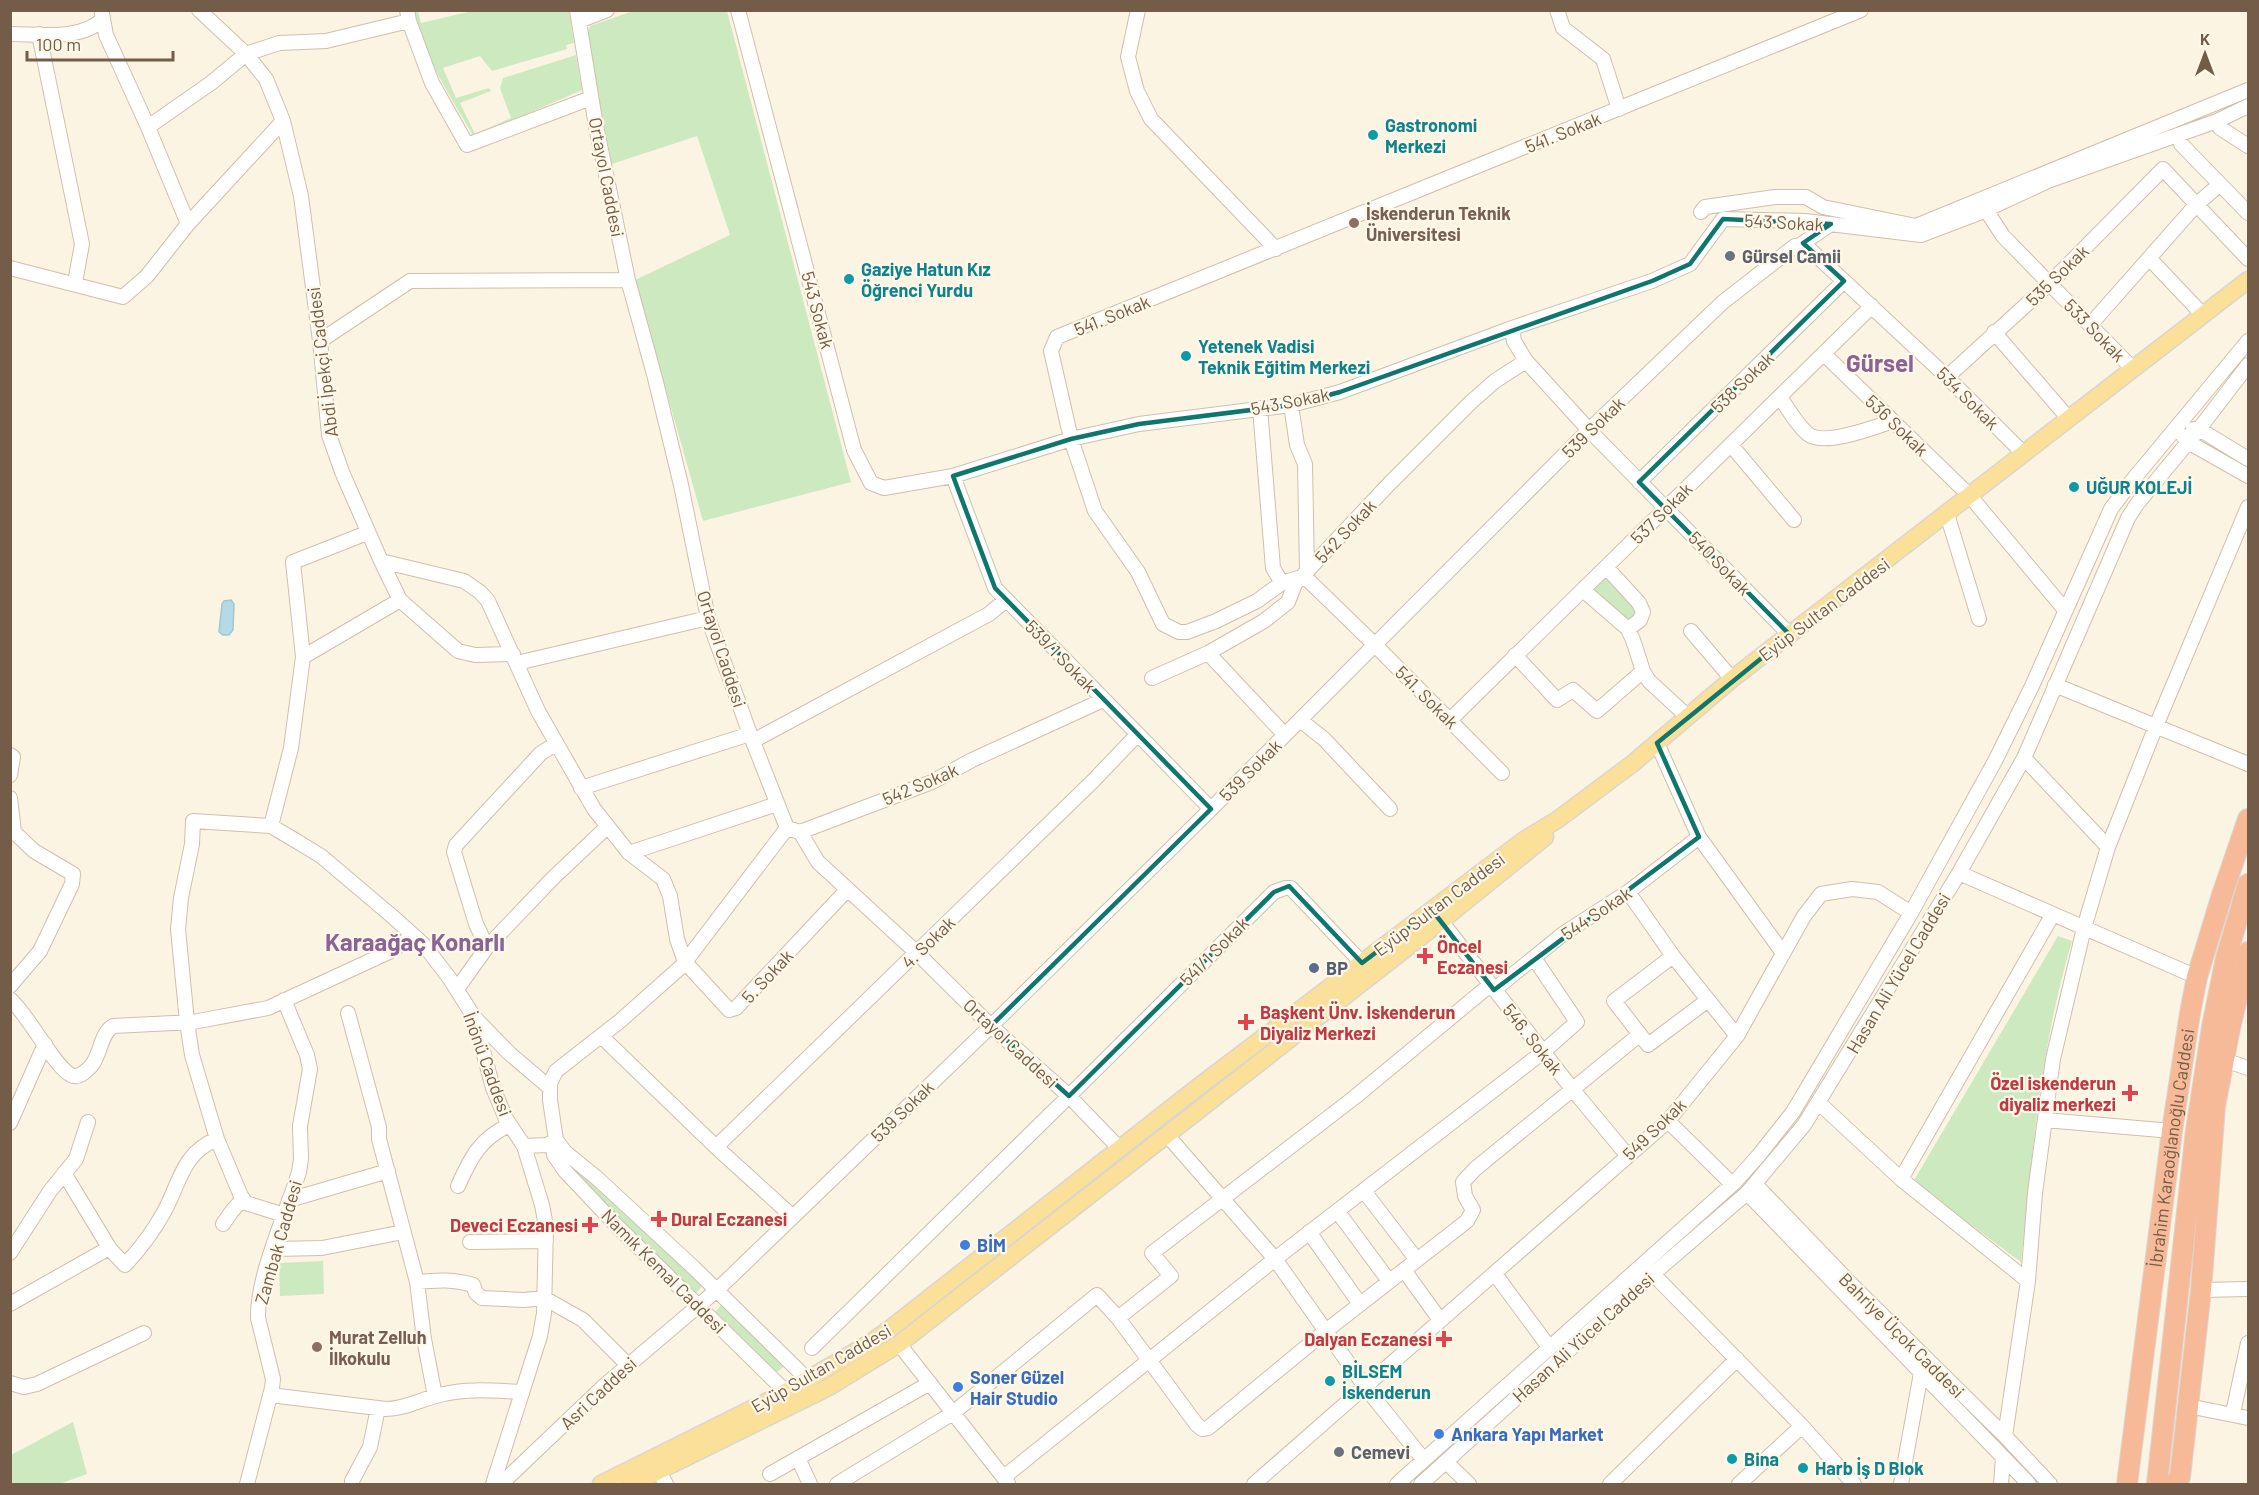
<svg xmlns="http://www.w3.org/2000/svg" width="2259" height="1495" font-family="Barlow,sans-serif">
<style>
.green{fill:#cde9c0}
.water{fill:#b6dae5;stroke:#9dc8d7;stroke-width:1.5}
.lines{fill:none;stroke-linecap:round;stroke-linejoin:round}
.minor-casing{stroke:#cfbfac;stroke-width:16}
.major-casing{stroke:#dbd5cf;stroke-width:19}
.highway-casing{stroke:#dbd5cf;stroke-width:22}
.minor{stroke:#fff;stroke-width:14}
.major{stroke:#fbe09a;stroke-width:16}
.highway{stroke:#f7ba98;stroke-width:20}
.marked{fill:none;stroke:#0f766e;stroke-width:4.5;stroke-linejoin:round}
.culture-dot{fill:#0f9aa8;stroke:#fff8e8;stroke-width:2}
.education-dot{fill:#8d6e63;stroke:#fff8e8;stroke-width:2}
.worship-dot{fill:#6b7280;stroke:#fff8e8;stroke-width:2}
.health-dot{fill:#e0444e;stroke:#fff8e8;stroke-width:2}
.service-dot{fill:#5c6f8a;stroke:#fff8e8;stroke-width:2}
.shop-dot{fill:#3f7fe0;stroke:#fff8e8;stroke-width:2}
.labels{text-anchor:middle;dominant-baseline:central;stroke-width:4.5;stroke-linejoin:round;paint-order:stroke}
.culture-label{font-size:18px;font-weight:bold;fill:#0d838f;stroke:#fff8e8;text-anchor:start}
.street-label{font-size:18px;fill:#735c48;stroke:#fff8e8}
.education-label{font-size:18px;font-weight:bold;fill:#785e54;stroke:#fff8e8;text-anchor:start}
.worship-label{font-size:18px;font-weight:bold;fill:#5b616d;stroke:#fff8e8;text-anchor:start}
.health-label{font-size:18px;font-weight:bold;fill:#be3a42;stroke:#fff8e8;text-anchor:start}
.service-label{font-size:18px;font-weight:bold;fill:#4e5e75;stroke:#fff8e8;text-anchor:start}
.shop-label{font-size:18px;font-weight:bold;fill:#366cbe;stroke:#fff8e8;text-anchor:start}
.district-label{font-size:24px;font-weight:bold;fill:#8b6497;stroke:#fff8e8}
</style>
<rect width="100%" height="100%" fill="#fcf4e2"/>
<path class="green" d="M 415,11 L 418,11 L 421,23 L 472,11 L 569,11 L 574,43 L 566,45 L 567,49 L 492,71 L 480,56 L 443,68 L 456,98 L 489,88 L 491,91 L 460,103 L 475,134 L 511,118 L 500,88 L 503,78 L 576,55 L 582,90 L 474,137 C 452,98 422,56 415,11 Z
M 633,11 L 727,11 L 851,482 L 703,521 L 635,280 L 730,235 L 697,136 L 612,164 L 586,39 L 590,26 Z
M 1608,574 L 1639,612 L 1628,625 L 1590,591 Z
M 2058,936 L 2072,941 C 2040,1047 2033,1152 2021,1262 L 1913,1182 Z
M 567,1159 L 703,1285 L 695,1294 L 642,1243 L 565,1162 Z
M 323,1261 L 324,1294 L 280,1296 L 279,1263 Z
M 721,1305 L 786,1365 L 777,1372 L 714,1313 Z
M 73,1422 L 87,1474 L 59,1484 L 11,1484 L 11,1455 Z"/>
<path class="water" d="M 231,600 L 234,604 L 233,630 L 229,635 L 223,635 L 219,632 L 222,604 L 224,601 Z"/>
<g class="lines">
<g class="minor-casing">
<path id="minor" d="M 199,10 L 246,54 L 266,79 L 283,121 L 301,196 L 320,341 L 329,435 L 342,472 L 381,561 L 464,581 L 480,592 L 488,601 L 538,711 L 594,809 L 629,853 L 663,879 L 670,896 L 677,939 L 685,962 L 729,1010 L 736,1008 L 847,890
M 577,10 L 596,126 L 628,280 L 655,378 L 681,485 L 708,618 L 750,734 L 787,828 L 800,832 L 818,862 L 917,953 L 991,1026 L 1069,1096 L 1120,1149
M 738,10 L 854,450 L 871,483 L 884,488 L 953,476 L 1071,439 L 1139,424 L 1291,405 L 1340,392 L 1512,328 L 1652,281 L 1690,264 L 1723,219 L 1805,221 L 1921,235 L 1979,213 L 2048,181 L 2217,121 L 2248,106
M 1138,10 L 1128,57 L 1137,91 L 1151,119 L 1276,249
M 1557,10 L 1563,28 L 1603,59 L 1619,109
M 103,19 L 106,35 L 148,127
M 409,21 L 432,83 L 467,145 L 591,98
M 579,21 L 607,10
M 10,34 C 39,34 81,41 103,19 L 102,13
M 39,34 L 82,244 L 75,283
M 283,121 L 188,224 L 148,127 L 211,83 L 246,54 L 279,43 L 326,41 L 409,21 L 407,10
M 2217,121 L 2220,128 L 2248,146
M 2178,135 L 2181,144 L 2248,213
M 1986,210 L 2003,236 L 2133,369
M 1701,212 L 1705,207 L 1775,197 L 1806,197 L 1823,207 L 1916,226 L 2248,90
M 1800,245 L 1831,224
M 2149,258 L 2203,315
M 10,268 L 123,297 L 147,276 L 188,224
M 2090,325 L 2196,205 L 2219,185
M 1512,328 L 1514,341 L 1526,361 L 1589,430 L 1790,635
M 1994,332 L 2069,419
M 320,341 L 410,281 L 628,280
M 1824,354 L 1970,496 L 2065,610
M 1947,377 L 2050,283 L 2163,169 L 2248,259
M 1780,397 C 1788,409 1797,425 1808,434 C 1824,447 1875,427 1893,421
M 1291,405 L 1297,445 L 1305,464 L 1307,572
M 1260,408 L 1273,568 L 1282,583
M 2193,429 L 2199,429 L 2248,459
M 2183,436 L 2188,442 L 2248,476
M 1731,445 L 1794,520
M 953,476 L 995,588 L 1211,809
M 1639,482 L 1844,281
M 1947,514 L 1979,619
M 381,561 L 400,600 L 458,651 L 475,655 L 513,654
M 1606,567 L 1639,603 L 1643,612 L 1640,620 L 1628,629
M 1583,590 L 1628,629 L 1633,640 L 1643,671 L 1649,681 L 1688,717
M 1691,631 L 1732,679
M 1208,653 L 1285,735
M 1515,655 L 1557,700 L 1573,690 L 1597,711 L 1643,671
M 303,657 L 400,600
M 517,663 L 708,618
M 1152,678 L 1208,653 L 1264,621 L 1288,602 L 1295,584 L 1390,483 L 1470,403 L 1495,381 L 1526,361
M 2055,685 L 2248,764
M 1300,720 L 1324,739 L 1390,809
M 1450,720 L 1872,306
M 753,741 L 989,614 L 1006,600
M 1657,743 L 1699,837 L 1783,953
M 10,755 L 13,757 L 10,775
M 2024,758 L 2108,847
M 1502,773 L 1375,645 L 1304,576 L 1282,583 L 1257,601 L 1216,621 L 1187,632 L 1179,632 L 1163,624 L 1138,572 L 1095,511 L 1071,439 L 1051,351 L 1057,337 L 1861,10
M 581,788 L 750,734
M 10,798 L 14,832 L 34,851 L 73,874 L 72,884 L 40,951 L 10,986
M 271,826 L 291,748 L 303,657 L 293,562 L 367,533
M 787,828 L 682,966 L 620,1021 L 556,1071 L 550,1083 L 550,1100 L 556,1140 L 565,1152 L 598,1179 L 693,1267 L 808,1380
M 800,832 L 932,782 L 972,760 L 1103,700
M 629,853 L 777,804
M 1959,873 L 2197,977
M 1628,892 L 1673,956 L 1737,1036
M 1441,921 L 1573,1090 L 1627,1155
M 487,947 L 476,924 L 454,852 L 456,845 L 541,753 L 556,744
M 1673,956 L 1614,1001 L 1648,1045 L 1708,1000
M 1490,985 L 1355,1097 L 1152,1253 L 1171,1276 L 1118,1318 L 1197,1425 L 1202,1429 L 1208,1428 L 1327,1330 L 1467,1221 L 1473,1210 L 1465,1196 L 1463,1182 L 1475,1169 L 1639,1035
M 457,989 L 487,947 L 553,878 L 607,827
M 1494,990 L 1563,934 L 1628,892 L 1699,837
M 10,999 C 29,1015 54,1067 71,1075 C 79,1079 86,1071 91,1066 C 101,1055 100,1034 113,1026 L 193,1022 L 268,1008 L 389,952 L 413,936
M 348,1013 L 379,1127 L 379,1139 L 417,1282 L 424,1339 L 435,1396
M 475,1018 L 509,1053 L 550,1088
M 601,1036 L 716,1147 L 792,1216
M 2224,1060 L 2248,1068
M 1819,1103 L 1901,1179 L 2028,1281
M 2045,1120 L 2172,1131
M 1668,1121 L 1732,1184
M 10,1123 L 45,1044
M 1167,1135 L 1275,1259 L 1366,1388 L 1424,1460
M 553,1143 L 554,1155 L 565,1171 L 617,1226 L 786,1392
M 524,1146 L 547,1145 L 556,1140
M 716,1147 L 1093,781 L 1137,735
M 64,1173 L 110,1249
M 1901,1179 L 2053,914
M 1755,1184 L 1856,1289 L 2005,1436 L 2050,1484
M 458,1186 C 471,1157 480,1139 509,1125
M 1364,1191 L 1417,1260
M 1747,1193 L 2029,1484
M 289,1200 L 388,1171
M 1338,1212 L 1389,1281
M 284,1215 L 246,1203 L 241,1196 L 217,1139 L 192,1055 L 187,1022 L 178,929 L 181,898 L 192,844 L 193,821 L 271,826 L 298,842 L 321,856 L 393,917 L 424,945 L 450,979 L 474,1017 L 493,1088 L 506,1119 L 524,1146 L 542,1205 L 546,1226 L 544,1313 L 540,1336 L 493,1484
M 223,1224 L 232,1211 L 243,1199
M 1309,1232 L 1360,1304
M 470,1242 L 546,1241
M 273,1249 L 322,1248 L 403,1232
M 10,1253 L 50,1191 L 76,1159 L 88,1122
M 1404,1270 L 1440,1320
M 1495,1274 L 1549,1347
M 1653,1274 L 1802,1426 L 1854,1484
M 417,1282 C 437,1280 454,1279 473,1285 L 476,1293 L 482,1298 L 524,1300 L 544,1298 L 583,1320 L 628,1365
M 2201,1290 L 2248,1289
M 10,1304 L 109,1248 L 125,1265 C 141,1248 153,1232 164,1212 C 180,1183 182,1153 217,1139
M 899,1344 L 1008,1483
M 812,1348 L 1069,1096 L 1274,892 L 1285,888 L 1291,888 L 1362,963
M 10,1383 L 24,1387 L 37,1384 L 144,1333
M 270,1395 L 386,1409 C 406,1409 423,1398 444,1394 C 469,1388 496,1391 522,1392
M 2188,1406 L 2248,1418
M 2233,1413 L 2248,1343
M 2005,1436 L 2028,1281 L 2035,1193 L 2053,1059 L 2084,928 L 2108,847 L 2156,726 L 2248,507
M 798,1458 L 810,1484
M 1446,1462 L 1469,1484
M 659,1472 L 666,1484
M 770,1474 L 930,1383
M 1004,1477 L 1275,1259 L 1543,1052 L 1577,1022 L 1534,958
M 352,1481 L 370,1447 L 378,1408
M 247,1484 L 272,1388 L 273,1379 L 258,1318 C 257,1276 286,1214 299,1172 L 301,1159 L 300,1126 L 310,1069 L 307,1055 L 284,1000
M 501,1484 L 605,1385 L 717,1290 L 991,1026 L 1211,809 L 1589,430 L 1723,302 L 1795,246 L 1806,246 L 1844,281 L 1947,377 L 2024,454
M 837,1484 L 953,1413 L 1097,1295 L 1118,1318
M 1254,1484 L 1668,1121 L 1737,1036 L 1804,916 L 1821,894 L 1852,889 L 1878,892 L 1911,913
M 1397,1484 L 1735,1182 L 1759,1155 L 1793,1112 L 1911,913 L 1995,761 L 2032,686 L 2111,509 L 2131,482 L 2248,341
M 1421,1484 L 1653,1274 L 1747,1193 L 1804,1125 L 1959,873 L 2024,758 L 2128,518 L 2137,504 L 2199,429 L 2248,365
M 1610,1484 L 1737,1359
M 1739,1484 L 1802,1426
M 1901,1484 L 1921,1373
M 2001,1484 L 2003,1457"/>
</g>
<g class="major-casing">
<path id="major" d="M 601,1484 L 786,1392 L 870,1343 L 891,1328 L 1198,1087 L 1524,840 L 1557,820 L 1632,764 L 1732,679 L 2248,280
M 632,1484 L 829,1387 L 899,1344 L 1441,921 L 1545,837"/>
</g>
<g class="highway-casing">
<g id="highway">
<path id="s1" d="M 2127,1484 L 2172,1131 L 2190,1013 L 2197,977 L 2222,895 L 2248,819"/>
<path d="M 2157,1484 L 2196,1130 L 2212,1027 L 2226,958 L 2248,884"/>
<path d="M 2175,1484 L 2180,1477 L 2201,1290 L 2215,1106 L 2230,1028 L 2248,952"/>
</g>
</g>
<use href="#minor" class="minor"/>
<use href="#major" class="major"/>
<use href="#highway" class="highway"/>
</g>
<path class="marked" d="M 1723,219 L 1831,224 L 1803,243 L 1844,281 L 1639,482 L 1790,635 L 1657,743 L 1699,837 L 1494,990 L 1432,910 L 1362,963 L 1289,886 L 1274,892 L 1069,1096 L 991,1026 L 1211,809 L 995,588 L 953,476 L 1071,439 L 1139,424 L 1291,405 L 1340,392 L 1652,281 L 1690,264 Z"/>
<g class="culture-dot">
<circle cx="1373" cy="135" r="6"/>
<circle cx="849" cy="279" r="6"/>
<circle cx="1186" cy="356" r="6"/>
<circle cx="2074" cy="487" r="6"/>
<circle cx="1330" cy="1381" r="6"/>
<circle cx="1732" cy="1459" r="6"/>
<circle cx="1803" cy="1468" r="6"/>
</g>
<g class="education-dot">
<circle cx="1354" cy="223" r="6"/>
<circle cx="317" cy="1347" r="6"/>
</g>
<g class="worship-dot">
<circle cx="1730" cy="256" r="6"/>
<circle cx="1339" cy="1452" r="6"/>
</g>
<g class="health-dot">
<path d="M1422 947h6v6h6v6h-6v6h-6v-6h-6v-6h6z"/>
<path d="M1243 1013h6v6h6v6h-6v6h-6v-6h-6v-6h6z"/>
<path d="M2127 1084h6v6h6v6h-6v6h-6v-6h-6v-6h6z"/>
<path d="M656 1210h6v6h6v6h-6v6h-6v-6h-6v-6h6z"/>
<path d="M587 1216h6v6h6v6h-6v6h-6v-6h-6v-6h6z"/>
<path d="M1441 1330h6v6h6v6h-6v6h-6v-6h-6v-6h6z"/>
</g>
<circle class="service-dot" cx="1314" cy="968" r="6"/>
<g class="shop-dot">
<circle cx="965" cy="1245" r="6"/>
<circle cx="958" cy="1387" r="6"/>
<circle cx="1439" cy="1434" r="6"/>
</g>
<g class="labels">
<g class="culture-label">
<text x="1385" y="125">Gastronomi<tspan x="1385" dy="21">Merkezi</tspan></text>
<text x="861" y="269">Gaziye Hatun Kız<tspan x="861" dy="21">Öğrenci Yurdu</tspan></text>
<text x="1198" y="346">Yetenek Vadisi<tspan x="1198" dy="21">Teknik Eğitim Merkezi</tspan></text>
<text x="2086" y="487">UĞUR KOLEJİ</text>
<text x="1342" y="1371">BİLSEM<tspan x="1342" dy="21">İskenderun</tspan></text>
<text x="1744" y="1459">Bina</text>
<text x="1815" y="1468">Harb İş D Blok</text>
</g>
<g class="street-label">
<text transform="translate(1563 132) rotate(-22)">541. Sokak</text>
<text transform="translate(607 177) rotate(79)">Ortayol Caddesi</text>
<text transform="translate(1784 222) rotate(3)">543 Sokak</text>
<text transform="translate(2057 275) rotate(-44)">535 Sokak</text>
<text transform="translate(818 310) rotate(75)">543 Sokak</text>
<text transform="translate(1112 315) rotate(-22)">541. Sokak</text>
<text transform="translate(2095 330) rotate(46)">533 Sokak</text>
<text transform="translate(322 362) rotate(-97)">Abdi İpekçi Caddesi</text>
<text transform="translate(1742 382) rotate(-44)">538 Sokak</text>
<text transform="translate(1968 398) rotate(45)">534 Sokak</text>
<text transform="translate(1290 401) rotate(-11)">543 Sokak</text>
<text transform="translate(1897 425) rotate(44)">536 Sokak</text>
<text transform="translate(1593 427) rotate(-44)">539 Sokak</text>
<text transform="translate(1661 513) rotate(-45)">537 Sokak</text>
<text transform="translate(1345 531) rotate(-47)">542 Sokak</text>
<text transform="translate(1720 563) rotate(46)">540 Sokak</text>
<text transform="translate(1824 609) rotate(-37)">Eyüp Sultan Caddesi</text>
<text transform="translate(722 649) rotate(72)">Ortayol Caddesi</text>
<text transform="translate(1061 656) rotate(46)">539/1 Sokak</text>
<text transform="translate(1427 697) rotate(45)">541. Sokak</text>
<text transform="translate(1250 770) rotate(-45)">539 Sokak</text>
<text transform="translate(920 784) rotate(-23)">542 Sokak</text>
<text transform="translate(1439 904) rotate(-37)">Eyüp Sultan Caddesi</text>
<text transform="translate(1596 913) rotate(-34)">544 Sokak</text>
<text transform="translate(928 942) rotate(-44)">4. Sokak</text>
<text transform="translate(1214 951) rotate(-45)">541/1 Sokak</text>
<text transform="translate(1898 973) rotate(-59)">Hasan Ali Yücel Caddesi</text>
<text transform="translate(767 976) rotate(-47)">5. Sokak</text>
<text transform="translate(1533 1039) rotate(52)">546. Sokak</text>
<text transform="translate(1011 1043) rotate(43)">Ortayol Caddesi</text>
<text transform="translate(488 1064) rotate(70)">İnönü Caddesi</text>
<text transform="translate(902 1111) rotate(-44)">539 Sokak</text>
<text transform="translate(1654 1129) rotate(-44)">549 Sokak</text>
<text stroke="none"><textPath href="#s1" startOffset="339">İbrahim Karaoğlanoğlu Caddesi</textPath></text>
<text transform="translate(278 1242) rotate(-74)">Zambak Caddesi</text>
<text transform="translate(664 1271) rotate(45)">Namık Kemal Caddesi</text>
<text transform="translate(1902 1335) rotate(45)">Bahriye Üçok Caddesi</text>
<text transform="translate(1583 1337) rotate(-42)">Hasan Ali Yücel Caddesi</text>
<text transform="translate(821 1368) rotate(-30)">Eyüp Sultan Caddesi</text>
<text transform="translate(598 1393) rotate(-43)">Asri Caddesi</text>
</g>
<g class="education-label">
<text x="1366" y="213">İskenderun Teknik<tspan x="1366" dy="21">Üniversitesi</tspan></text>
<text x="329" y="1337">Murat Zelluh<tspan x="329" dy="21">İlkokulu</tspan></text>
</g>
<g class="worship-label">
<text x="1742" y="256">Gürsel Camii</text>
<text x="1351" y="1452">Cemevi</text>
</g>
<g class="health-label">
<text x="1437" y="946">Öncel<tspan x="1437" dy="21">Eczanesi</tspan></text>
<text x="1260" y="1012">Başkent Ünv. İskenderun<tspan x="1260" dy="21">Diyaliz Merkezi</tspan></text>
<text x="2116" y="1083" text-anchor="end">Özel iskenderun<tspan x="2116" dy="21">diyaliz merkezi</tspan></text>
<text x="671" y="1219">Dural Eczanesi</text>
<text x="578" y="1225" text-anchor="end">Deveci Eczanesi</text>
<text x="1432" y="1339" text-anchor="end">Dalyan Eczanesi</text>
</g>
<g class="service-label">
<text x="1326" y="968">BP</text>
</g>
<g class="shop-label">
<text x="977" y="1245">BİM</text>
<text x="970" y="1377">Soner Güzel<tspan x="970" dy="21">Hair Studio</tspan></text>
<text x="1451" y="1434">Ankara Yapı Market</text>
</g>
<g class="district-label">
<text x="1880" y="362">Gürsel</text>
<text x="415" y="941">Karaağaç Konarlı</text>
</g>
</g>
<rect width="2259" height="1495" fill="none" stroke="#735c48" stroke-width="24"/>
<g transform="translate(2205 54)" stroke="#fff8e8" stroke-width="4.5" paint-order="stroke">
<path d="M0-4.5L10 22L0 15L-10 22Z" fill="#735c48"/>
<text y="-9" font-size="16" font-weight="bold" text-anchor="middle" fill="#735c48">K</text>
</g>
<path d="M27 51v9h146v-9" fill="none" stroke="#735c48" stroke-width="3"/>
<text x="36" y="51" font-size="18" fill="#735c48" stroke="#fff8e8" stroke-width="4.5" paint-order="stroke">100 m</text>
</svg>
